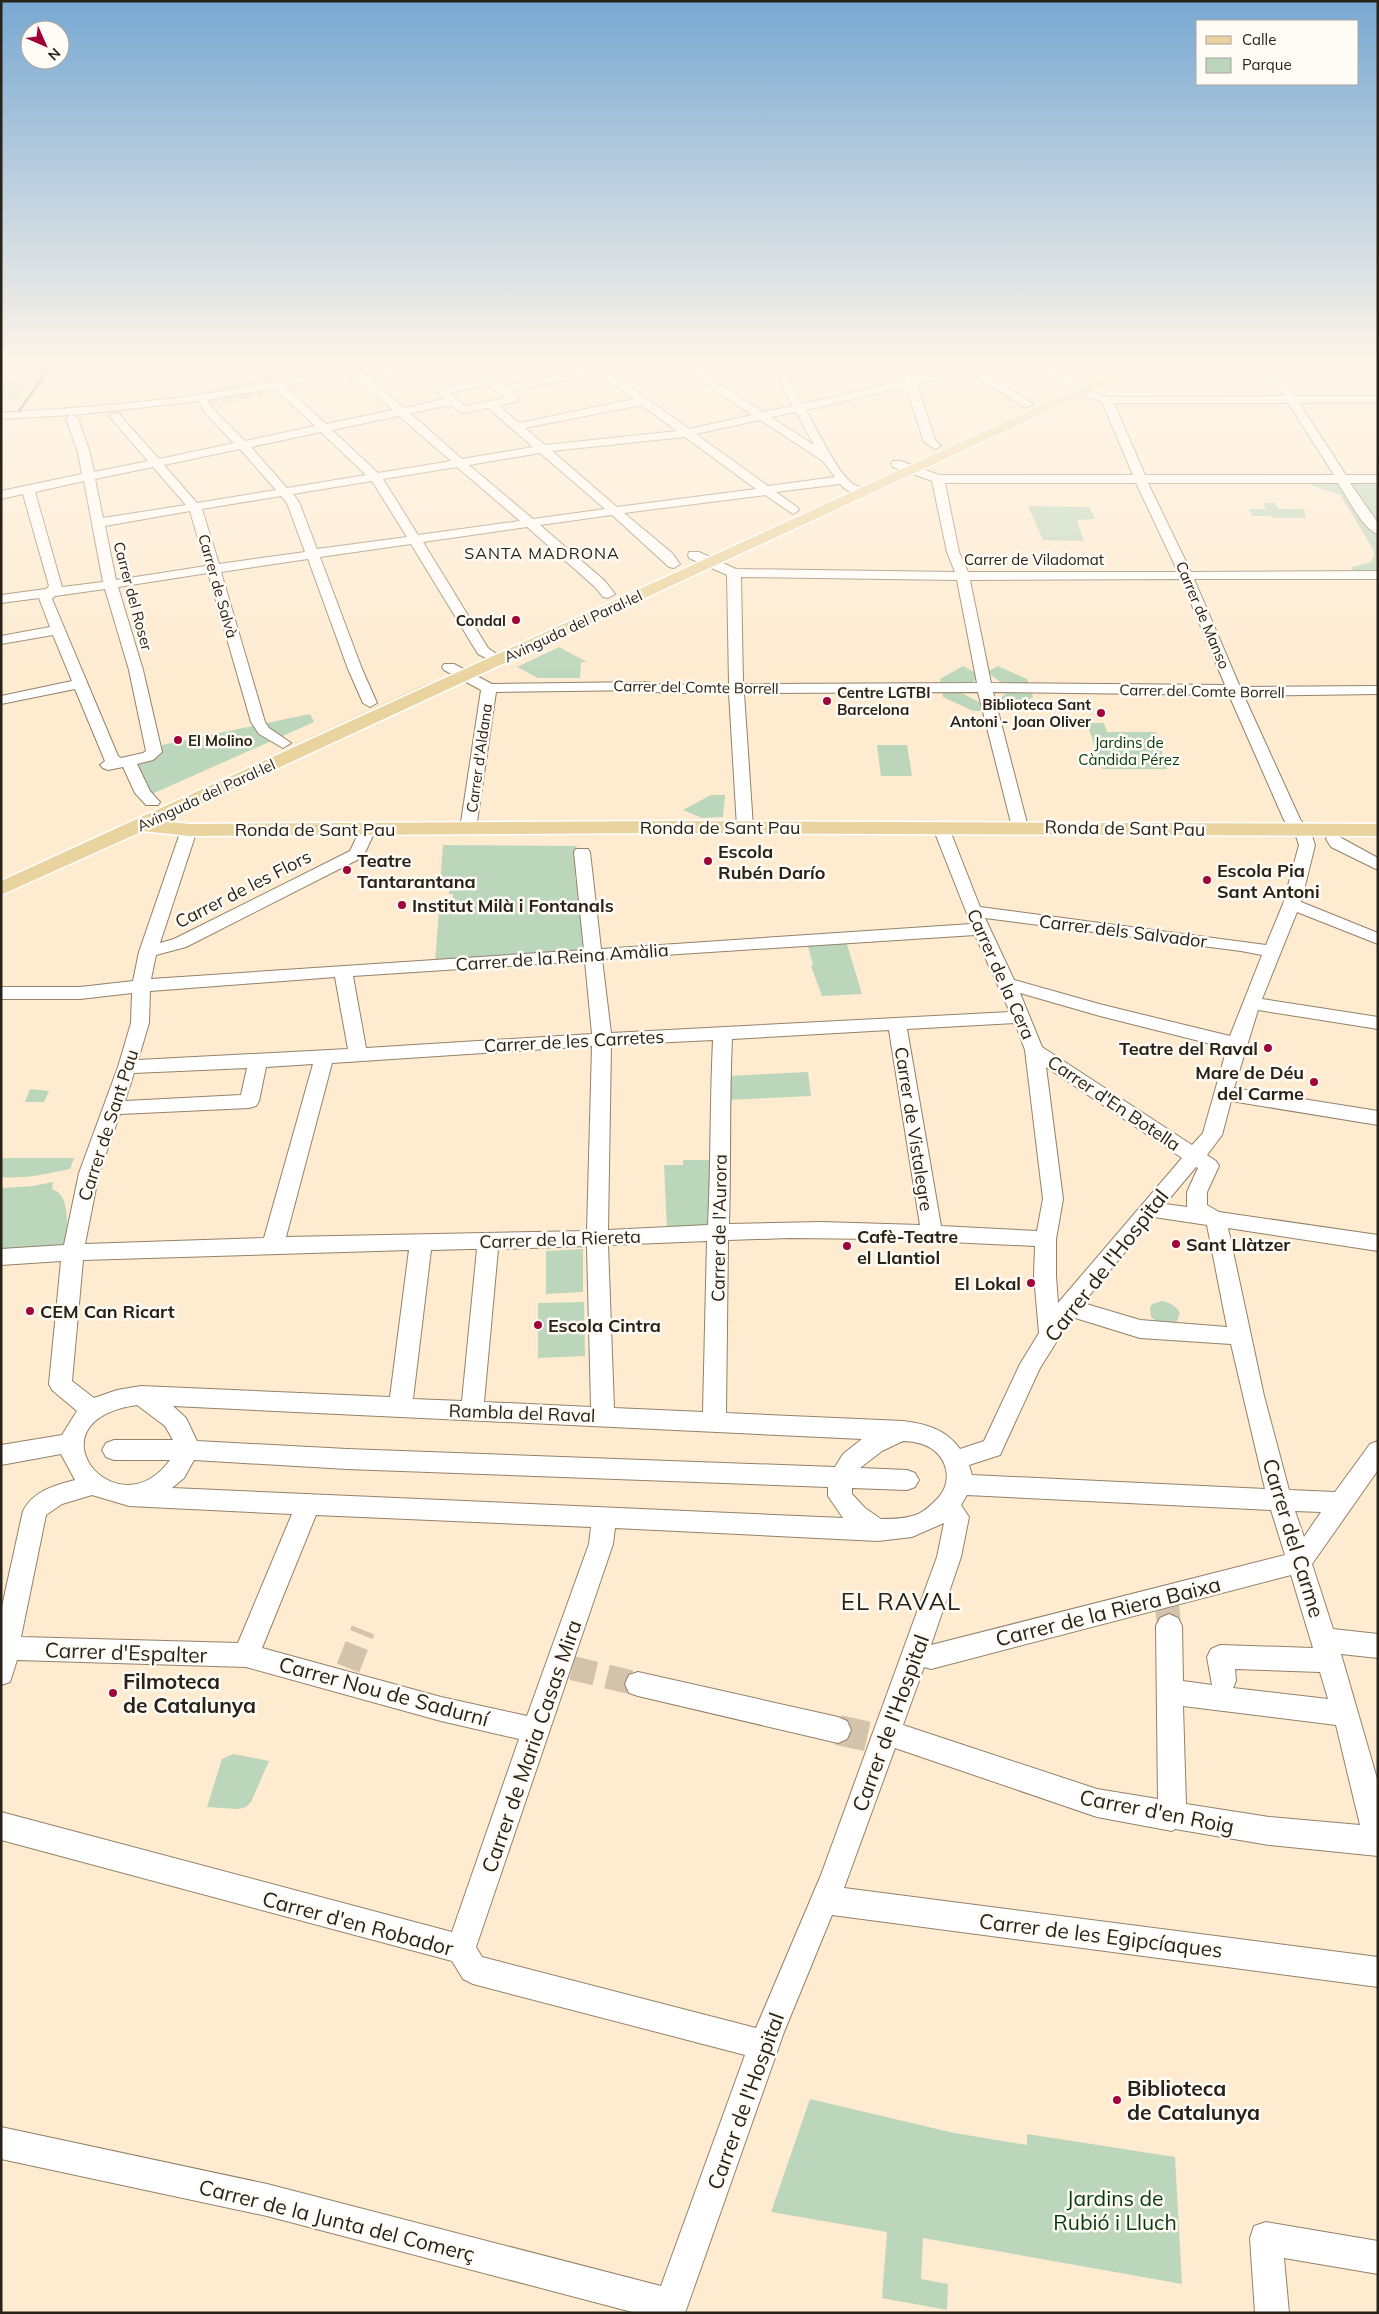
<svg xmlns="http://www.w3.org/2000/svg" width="1379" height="2314" font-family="Mulish,sans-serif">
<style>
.green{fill:#bbd6bb}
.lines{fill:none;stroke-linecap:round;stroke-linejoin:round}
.minor-tunnel-far2{stroke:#d3c3ab;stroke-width:12;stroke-dasharray:12 6;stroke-linecap:butt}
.minor-tunnel-far1{stroke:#d3c3ab;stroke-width:24;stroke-dasharray:24 12;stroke-linecap:butt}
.minor-tunnel{stroke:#d3c3ab;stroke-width:30;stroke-dasharray:30 15;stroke-linecap:butt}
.minor-casing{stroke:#938269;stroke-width:2}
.major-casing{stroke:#fff;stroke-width:3}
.minor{fill:#fff;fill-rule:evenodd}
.major{fill:#e9d39e;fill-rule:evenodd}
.rail{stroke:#615648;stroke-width:2.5}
.poi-dot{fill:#a10239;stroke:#fffbf5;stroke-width:2}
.labels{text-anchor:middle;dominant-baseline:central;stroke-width:5;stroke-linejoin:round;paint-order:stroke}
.far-street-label{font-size:15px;fill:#292218;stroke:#fffbf5}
.far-poi-label{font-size:15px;font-weight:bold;fill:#292218;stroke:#fffbf5;text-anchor:end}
.far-park-label{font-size:15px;fill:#06390e;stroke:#fffbf5}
.far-neighbourhood-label{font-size:16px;letter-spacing:1px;fill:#292218;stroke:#fffbf5}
.street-label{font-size:18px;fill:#292218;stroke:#fffbf5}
.poi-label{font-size:18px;font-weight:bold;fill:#292218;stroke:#fffbf5;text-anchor:start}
.near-street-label{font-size:21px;fill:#292218;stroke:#fffbf5}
.near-poi-label{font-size:21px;font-weight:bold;fill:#292218;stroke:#fffbf5;text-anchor:start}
.near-park-label{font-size:21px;fill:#06390e;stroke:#fffbf5}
.near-quarter-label{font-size:24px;letter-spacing:1px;fill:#292218;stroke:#fffbf5}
</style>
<rect width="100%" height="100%" fill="#feebd0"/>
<path class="green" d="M 39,363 L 51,363 L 36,383 L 25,387 L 18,398 L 10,401 L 1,397 L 1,381 Z
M 66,363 L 178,363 L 52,378 Z
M 301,363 L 340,364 L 238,387 L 182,395 L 257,379 Z
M 1311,483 L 1378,483 L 1378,571 L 1353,571 L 1352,567 L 1371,562 L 1374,555 L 1373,549 L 1340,495 L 1313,486 Z
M 1263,503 L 1275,503 L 1278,509 L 1304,509 L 1306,518 L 1272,518 L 1271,516 L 1252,516 L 1249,509 L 1266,509 Z
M 1028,506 L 1089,507 L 1095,519 L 1077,520 L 1084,541 L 1043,540 Z
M 559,647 L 587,662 L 581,662 L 580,678 L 538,678 L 517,667 Z
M 963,666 L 982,676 L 958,691 L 988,707 L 1011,690 L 987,672 L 998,666 L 1027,679 L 1033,697 L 1012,710 L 973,711 L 943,697 L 940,679 Z
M 426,684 L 427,684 L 217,779 Z
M 310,714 L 314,722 L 152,794 L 133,761 L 159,750 L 162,745 Z
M 1087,723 L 1104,723 L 1107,732 L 1156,732 L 1167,769 L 1102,769 Z
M 877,745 L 907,745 L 912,776 L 881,776 Z
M 711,795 L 725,795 L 723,817 L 702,818 L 683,810 Z
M 443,845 L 576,846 L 578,850 L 575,881 L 579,881 L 577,893 L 586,952 L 519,956 L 519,954 L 435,962 L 439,910 L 452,909 L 453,894 L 449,894 L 450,884 L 440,884 Z
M 846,941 L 862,994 L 822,996 L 811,966 L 813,964 L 807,943 Z
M 808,1072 L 811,1096 L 726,1100 L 727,1076 Z
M 30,1089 L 49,1091 L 44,1102 L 25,1102 Z
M 1,1158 L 74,1158 L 70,1169 C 47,1174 25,1179 1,1177 Z
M 683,1160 L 715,1160 L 713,1227 L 667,1230 L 664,1165 L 683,1165 Z
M 53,1182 L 52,1189 C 73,1196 66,1233 66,1250 L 1,1253 L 1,1188 L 33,1186 Z
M 583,1249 L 583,1292 L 546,1294 L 546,1251 Z
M 1162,1301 C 1171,1303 1176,1306 1180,1313 L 1177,1321 C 1168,1327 1159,1324 1151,1317 L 1150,1308 L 1152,1304 Z
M 584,1302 L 585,1356 L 538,1358 L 538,1303 Z
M 233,1754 L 269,1761 L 251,1802 L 246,1807 L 238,1809 L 207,1807 L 222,1759 Z
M 810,2099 L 954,2133 L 1027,2145 L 1027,2134 L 1175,2157 L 1182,2284 L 923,2238 L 921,2279 L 948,2284 L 947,2310 L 882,2298 L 887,2232 L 771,2212 Z"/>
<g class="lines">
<path class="minor-tunnel-far2" d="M 204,402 L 269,388"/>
<path class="minor-tunnel-far1" d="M 1167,1604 L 1169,1626
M 348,1668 L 363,1630
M 572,1668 L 638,1684"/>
<path class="minor-tunnel" d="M 838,1730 L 870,1737"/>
<g class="minor-casing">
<path id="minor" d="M 340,363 L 376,363 L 359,369 L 365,375 L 422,363 L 445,363 L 440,366 L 371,380 L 404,408 L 444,399 L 436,391 L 437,389 L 489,378 L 504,386 L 591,368 L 586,363 L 598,363 L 602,366 L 635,363 L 609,371 L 689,429 L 752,415 L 675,363 L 688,363 L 763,412 L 793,406 L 770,363 L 780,363 L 803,404 L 905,380 L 901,363 L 911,363 L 915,378 L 948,370 L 921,366 L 916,363 L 943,363 L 957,366 L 958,368 L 962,367 L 957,363 L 970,363 L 1033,404 L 1027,407 L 1023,406 L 969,372 L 917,384 L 935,440 L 941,446 L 935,449 L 924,442 L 908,392 L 896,389 L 806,410 C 816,427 837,473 853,484 C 858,487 865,487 870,492 L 868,495 C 859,497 846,491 840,484 L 776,492 L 797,507 L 799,510 L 793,514 L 765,495 L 624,513 L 672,553 L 680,564 L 674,568 L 669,567 L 612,515 L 540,525 L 605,581 L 615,594 L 608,598 L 603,597 L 595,587 L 527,527 L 423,542 L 488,648 L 505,660 L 498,664 L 478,654 L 411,544 L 320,557 L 362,669 L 377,703 L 370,707 L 363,703 L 348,669 L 308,559 L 221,572 L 265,722 L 269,728 L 291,743 L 283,748 L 259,734 L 251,722 L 208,573 L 118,587 L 143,670 L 162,752 L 153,760 L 137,764 L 150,791 L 160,802 L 158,805 L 146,805 L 135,793 L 123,767 L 108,770 L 103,768 L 100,765 L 105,761 L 75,689 L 1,704 L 1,696 L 72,681 L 53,635 L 1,644 L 1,636 L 50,627 L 39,598 L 1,603 L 1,595 L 46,589 L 49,586 L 23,494 L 1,499 L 1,491 L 82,474 L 78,453 L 66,418 L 71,415 L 2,419 L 1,413 C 33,410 64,409 96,406 C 179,399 262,387 343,367 ZM 349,372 L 354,377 L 350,378 L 350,382 L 360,382 L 393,410 L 326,424 L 285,386 ZM 598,373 L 634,399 L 519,423 L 499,406 L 518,401 L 518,397 L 511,391 ZM 487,385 L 505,398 L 465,406 L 449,393 ZM 274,388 L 315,426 L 245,441 L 213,409 L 207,400 ZM 199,401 L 204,412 L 234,443 L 159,459 L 119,414 L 115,413 L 109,416 L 148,461 L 94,472 L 90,453 L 78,418 L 73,415 ZM 450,405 L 463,413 L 488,408 L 533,447 L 462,459 L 410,413 ZM 641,405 L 677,431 L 545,445 L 525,428 ZM 796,412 L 814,445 L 771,417 ZM 399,416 L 451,461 L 378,473 L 332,430 ZM 760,420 L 823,461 L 835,477 L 768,486 L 696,434 ZM 321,432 L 366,475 L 287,488 L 251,447 ZM 685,437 L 756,489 L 617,507 L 552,451 ZM 240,449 L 276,490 L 197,503 L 164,465 ZM 540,453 L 605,509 L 533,519 L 469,465 ZM 153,467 L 186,505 L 103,518 L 95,479 ZM 457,467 L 520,521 L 418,535 L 383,479 ZM 84,481 L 103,582 L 62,587 L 35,492 ZM 372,481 L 407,537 L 317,549 L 299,502 L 293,494 ZM 281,496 L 287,503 L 305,552 L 219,564 L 202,509 ZM 190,511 L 206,566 L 116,580 L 105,526 ZM 105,589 L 129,670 L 146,751 L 143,753 L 121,758 L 118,756 L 52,599 L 55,596 Z
M 1031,363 L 1044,363 L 1087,390 L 1108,397 L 1284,396 L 1263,363 L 1273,363 L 1295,396 L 1378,396 L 1378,402 L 1299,403 L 1346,475 L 1378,475 L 1378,483 L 1350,483 L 1378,523 L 1378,534 C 1363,530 1346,495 1338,483 L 1148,483 L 1191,572 L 1378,571 L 1378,579 L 1194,579 L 1240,687 L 1378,686 L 1378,694 L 1244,696 L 1300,819 L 1312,836 L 1315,845 L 1301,902 L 1378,933 L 1378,944 L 1297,912 L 1262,999 L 1378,1017 L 1378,1029 L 1258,1010 L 1234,1088 L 1378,1111 L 1378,1125 L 1231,1101 L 1222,1135 L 1207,1155 L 1216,1161 L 1219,1166 L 1207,1192 L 1207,1205 L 1219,1212 L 1378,1235 L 1378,1251 L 1228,1228 L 1264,1396 L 1289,1490 L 1335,1492 L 1370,1444 L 1378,1441 L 1378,1470 L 1312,1564 L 1333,1629 L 1378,1634 L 1378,1658 L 1341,1654 L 1378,1782 L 1378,1856 L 1269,1845 L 1175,1829 L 1172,1831 L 1097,1817 L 895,1748 L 844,1888 L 1378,1957 L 1378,1987 L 832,1915 L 784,2032 L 685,2313 L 636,2313 L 267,2216 L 1,2159 L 1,2127 L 267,2184 L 661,2286 L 745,2055 L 473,1984 L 463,1979 L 452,1961 L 1,1840 L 1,1812 L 452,1932 L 519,1739 L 441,1721 L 246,1667 L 17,1660 L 10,1682 L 1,1685 L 1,1611 L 23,1511 C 33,1491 55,1485 75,1480 L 61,1454 L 1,1465 L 1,1445 L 62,1435 L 77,1411 L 52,1390 L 49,1384 L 61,1261 L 1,1265 L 1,1249 L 64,1245 L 79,1173 L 118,1067 L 131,1023 L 132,993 L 80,999 L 1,999 L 1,987 L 80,987 L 133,981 L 139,952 L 181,830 L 183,827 L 195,827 L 197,830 L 160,943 L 174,939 L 350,851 L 362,826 L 374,826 L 376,829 L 363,857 L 186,947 L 156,955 L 151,979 L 584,950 L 574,852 L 576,849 L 588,849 L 590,852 L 601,949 L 971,924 L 933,828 L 935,825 L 947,825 L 949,828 L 980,907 L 1266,945 L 1283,904 L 1299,845 L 1296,836 L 1284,820 L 1229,695 L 993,692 L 1028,827 L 1026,830 L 1014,830 L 1012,827 L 978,692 L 744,693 L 753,827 L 751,830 L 739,830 L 737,827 L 729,693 L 663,693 L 646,690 L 496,692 L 476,829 L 474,832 L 462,832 L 460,829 L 481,690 L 444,670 L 442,667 L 444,664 L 454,664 L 492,684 L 646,682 L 663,685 L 729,684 L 727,575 L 689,558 L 688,555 L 689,552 L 699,552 L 736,569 L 955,572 L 947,552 L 932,481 L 893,467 L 891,464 L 893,461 L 901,461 L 939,475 L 1133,475 L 1102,402 L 1079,394 ZM 1114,403 L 1288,403 L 1334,475 L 1145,475 ZM 945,483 L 1136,483 L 1178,572 L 968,572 L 959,552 ZM 741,577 L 957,580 L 977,683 L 743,684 ZM 1181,579 L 1225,685 L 991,683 L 970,580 ZM 985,918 L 1241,951 L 1262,955 L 1230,1036 L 1103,1005 L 1014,980 ZM 975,935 L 1010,1012 L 611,1033 L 602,959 ZM 585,961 L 592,1034 L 366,1048 L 353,976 ZM 335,977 L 348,1049 L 138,1060 L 149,1023 L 150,991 ZM 1020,993 L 1100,1016 L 1227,1048 L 1203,1133 L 1192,1145 L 1042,1047 ZM 1015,1023 L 1025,1050 L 1043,1199 L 1037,1231 L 941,1226 L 907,1029 ZM 889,1030 L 920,1225 L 821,1222 L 729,1224 C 731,1162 729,1101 732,1039 ZM 713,1040 C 710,1102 711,1163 708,1225 L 608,1230 L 611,1045 ZM 592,1046 L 587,1231 L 286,1237 L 332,1063 ZM 313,1064 L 264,1238 L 85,1244 L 99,1173 L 120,1114 L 249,1108 L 256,1106 L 259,1101 L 266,1067 ZM 1046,1067 L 1182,1158 L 1058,1303 L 1056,1276 L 1056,1239 L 1063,1199 ZM 247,1068 L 241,1095 L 125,1101 L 134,1073 ZM 1196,1167 L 1198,1168 L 1187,1192 L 1187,1207 L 1165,1204 ZM 1154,1217 L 1207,1225 L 1227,1327 L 1140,1320 L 1083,1303 ZM 789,1238 L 885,1239 L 1035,1246 L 1034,1276 L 1039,1333 L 1020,1364 L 984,1441 L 960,1449 C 946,1429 926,1424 903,1421 L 726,1413 L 728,1240 ZM 707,1241 L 703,1412 L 614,1408 L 608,1245 ZM 587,1246 L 591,1407 L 484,1402 L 498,1249 ZM 470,1249 L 477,1249 L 462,1401 L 413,1399 L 431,1250 ZM 409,1250 L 390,1397 L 141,1386 L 117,1390 L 94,1398 L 72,1381 L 83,1260 ZM 1072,1317 L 1140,1338 L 1231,1344 L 1265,1489 L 972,1475 L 969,1465 L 1000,1455 L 1040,1368 ZM 137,1405 L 165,1426 L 173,1440 L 114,1440 L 106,1443 L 102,1450 L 106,1457 L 114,1460 L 170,1460 C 116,1534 25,1421 137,1405 ZM 173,1406 L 862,1439 L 843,1454 L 835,1467 L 347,1449 L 197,1441 L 186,1418 ZM 903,1441 C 909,1441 916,1442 922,1444 C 947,1452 955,1481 937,1499 C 930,1506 922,1514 912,1516 C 902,1519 891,1519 881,1519 L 865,1508 L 852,1494 L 852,1488 L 907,1490 L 915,1487 L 919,1480 L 915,1473 L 907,1470 L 860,1468 L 882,1451 ZM 194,1460 L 347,1469 L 828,1487 L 828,1496 L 843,1518 L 172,1488 L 184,1478 ZM 92,1495 L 129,1506 L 292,1514 L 238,1643 L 21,1637 L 46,1515 L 62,1504 ZM 967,1495 L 1271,1510 L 1285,1555 L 931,1645 L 961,1557 L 969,1517 L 961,1505 ZM 1295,1511 L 1321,1512 L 1304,1537 ZM 316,1515 L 591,1527 L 589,1544 L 527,1716 L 441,1697 L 262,1648 ZM 944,1523 L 937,1557 L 821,1875 L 756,2028 L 482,1957 L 476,1947 L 613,1544 L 615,1528 L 878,1541 L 912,1537 ZM 1291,1575 L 1313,1648 L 1220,1645 L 1211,1649 L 1207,1657 L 1212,1685 L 1183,1681 L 1182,1626 L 1178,1618 L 1169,1614 L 1160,1618 L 1156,1626 L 1158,1799 L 1097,1789 L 903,1725 L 924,1667 L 931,1669 ZM 1235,1669 L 1320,1672 L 1328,1699 L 1233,1688 L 1236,1681 ZM 1183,1706 L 1336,1725 L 1360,1825 L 1269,1817 L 1186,1804 Z
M 1334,834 L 1378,858 L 1378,870 L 1331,847 L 1326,839 L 1328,836 Z
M 638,1672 L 838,1717 L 847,1721 L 851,1730 L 847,1739 L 838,1743 L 638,1696 L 629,1693 L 625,1684 L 629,1675 Z
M 1266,2222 L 1378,2241 L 1378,2274 L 1284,2258 L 1289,2313 L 1255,2313 L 1250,2238 L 1254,2226 Z"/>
</g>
<g class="major-casing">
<path id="major" d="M 1134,363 L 1152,363 L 164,821 L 189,824 L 672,821 L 1378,824 L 1378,836 L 672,833 L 189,836 L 143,831 L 1,895 L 1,881 Z"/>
</g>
<use href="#minor" class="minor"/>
<use href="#major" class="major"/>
<path class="rail" d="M 19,411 L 53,363"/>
</g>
<linearGradient id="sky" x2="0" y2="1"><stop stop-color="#78a8d2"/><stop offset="0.53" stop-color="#fff6ea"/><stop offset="1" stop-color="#fff6ea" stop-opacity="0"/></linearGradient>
<rect width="1379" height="687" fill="url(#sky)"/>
<g class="poi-dot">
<circle cx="516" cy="620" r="5"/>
<circle cx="827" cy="701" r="5"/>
<circle cx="1101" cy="713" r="5"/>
<circle cx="178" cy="740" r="5"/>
<circle cx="708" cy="861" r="5"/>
<circle cx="347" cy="870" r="5"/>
<circle cx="1207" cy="880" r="5"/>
<circle cx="402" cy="905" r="5"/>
<circle cx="1268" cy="1048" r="5"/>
<circle cx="1314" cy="1082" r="5"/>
<circle cx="1176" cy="1244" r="5"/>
<circle cx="847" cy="1246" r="5"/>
<circle cx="1031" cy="1283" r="5"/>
<circle cx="30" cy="1311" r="5"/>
<circle cx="538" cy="1325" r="5"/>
<circle cx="113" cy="1693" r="5"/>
<circle cx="1117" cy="2100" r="5"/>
</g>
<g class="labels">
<g class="far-street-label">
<text x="1034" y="559">Carrer de Viladomat</text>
<text transform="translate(218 586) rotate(74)">Carrer de Salvà</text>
<text transform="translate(133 596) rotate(75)">Carrer del Roser</text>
<text transform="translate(1203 615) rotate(67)">Carrer de Manso</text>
<text transform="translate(573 626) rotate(-25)">Avinguda del Paral·lel</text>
<text transform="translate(696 687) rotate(1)">Carrer del Comte Borrell</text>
<text transform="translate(1202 691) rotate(1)">Carrer del Comte Borrell</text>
<text transform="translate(479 758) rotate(-82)">Carrer d'Aldana</text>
<text transform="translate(206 795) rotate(-25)">Avinguda del Paral·lel</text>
</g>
<g class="far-poi-label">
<text x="506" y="620">Condal</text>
<text x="837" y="692" text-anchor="start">Centre LGTBI<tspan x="837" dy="17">Barcelona</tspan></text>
<text x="1091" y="704">Biblioteca Sant<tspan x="1091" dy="17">Antoni - Joan Oliver</tspan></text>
<text x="188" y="740" text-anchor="start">El Molino</text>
</g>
<g class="far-park-label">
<text x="1129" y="742">Jardins de<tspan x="1129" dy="17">Càndida Pérez</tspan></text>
</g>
<g class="far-neighbourhood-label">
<text x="542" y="553">SANTA MADRONA</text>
</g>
<g class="street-label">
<text x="720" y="827">Ronda de Sant Pau</text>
<text transform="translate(1125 828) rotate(1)">Ronda de Sant Pau</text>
<text x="315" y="829">Ronda de Sant Pau</text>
<text transform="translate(243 889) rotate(-27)">Carrer de les Flors</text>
<text transform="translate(1123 931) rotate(7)">Carrer dels Salvador</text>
<text transform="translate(562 957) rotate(-4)">Carrer de la Reina Amàlia</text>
<text transform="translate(1001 974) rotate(66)">Carrer de la Cera</text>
<text transform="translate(574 1041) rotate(-3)">Carrer de les Carretes</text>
<text transform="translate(1114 1103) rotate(34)">Carrer d'En Botella</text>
<text transform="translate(108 1125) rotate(-72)">Carrer de Sant Pau</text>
<text transform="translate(914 1129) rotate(81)">Carrer de Vistalegre</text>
<text transform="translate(719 1228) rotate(-89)">Carrer de l'Aurora</text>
<text transform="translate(560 1239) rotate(-2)">Carrer de la Riereta</text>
<text transform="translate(522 1413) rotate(2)">Rambla del Raval</text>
</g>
<g class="poi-label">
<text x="718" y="851">Escola<tspan x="718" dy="21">Rubén Darío</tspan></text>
<text x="357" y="860">Teatre<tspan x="357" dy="21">Tantarantana</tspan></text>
<text x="1217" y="870">Escola Pia<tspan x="1217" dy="21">Sant Antoni</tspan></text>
<text x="412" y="905">Institut Milà i Fontanals</text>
<text x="1258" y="1048" text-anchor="end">Teatre del Raval</text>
<text x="1304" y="1072" text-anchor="end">Mare de Déu<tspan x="1304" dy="21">del Carme</tspan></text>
<text x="857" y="1236">Cafè-Teatre<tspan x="857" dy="21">el Llantiol</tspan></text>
<text x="1186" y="1244">Sant Llàtzer</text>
<text x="1021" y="1283" text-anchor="end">El Lokal</text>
<text x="40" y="1311">CEM Can Ricart</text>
<text x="548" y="1325">Escola Cintra</text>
</g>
<g class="near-street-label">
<text transform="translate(1106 1265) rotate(-52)">Carrer de l'Hospital</text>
<text transform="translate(1294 1538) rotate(73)">Carrer del Carme</text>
<text transform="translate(1108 1611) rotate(-14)">Carrer de la Riera Baixa</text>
<text transform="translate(126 1652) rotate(2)">Carrer d'Espalter</text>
<text transform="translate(384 1691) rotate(15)">Carrer Nou de Sadurní</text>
<text transform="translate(890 1723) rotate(-70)">Carrer de l'Hospital</text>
<text transform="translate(531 1746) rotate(-71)">Carrer de Maria Casas Mira</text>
<text transform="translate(1157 1811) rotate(11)">Carrer d'en Roig</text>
<text transform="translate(358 1923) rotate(15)">Carrer d'en Robador</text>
<text transform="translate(1101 1935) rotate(7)">Carrer de les Egipcíaques</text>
<text transform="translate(745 2101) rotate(-70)">Carrer de l'Hospital</text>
<text transform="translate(337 2220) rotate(14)">Carrer de la Junta del Comerç</text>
</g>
<g class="near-poi-label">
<text x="123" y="1681">Filmoteca<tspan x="123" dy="24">de Catalunya</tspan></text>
<text x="1127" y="2088">Biblioteca<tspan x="1127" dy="24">de Catalunya</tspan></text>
</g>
<g class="near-park-label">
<text x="1115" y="2198">Jardins de<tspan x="1115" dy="24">Rubió i Lluch</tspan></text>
</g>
<g class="near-quarter-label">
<text x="901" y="1601">EL RAVAL</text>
</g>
</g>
<rect width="1379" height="2314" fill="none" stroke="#292218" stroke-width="5"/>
<rect x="1196" y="20" width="162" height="65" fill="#fffbf5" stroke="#a9a49d"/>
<rect x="1206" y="36" width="25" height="8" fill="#e9d39e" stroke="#a9a49d"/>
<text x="1242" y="45" font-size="15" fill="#292218">Calle</text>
<rect x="1206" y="58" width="25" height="15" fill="#bbd6bb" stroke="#a9a49d"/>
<text x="1242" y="70" font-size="15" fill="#292218">Parque</text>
<g transform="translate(45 45) rotate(135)"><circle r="24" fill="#fffbf5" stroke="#a9a49d"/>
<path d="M0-4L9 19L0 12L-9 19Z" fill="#a10239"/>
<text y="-8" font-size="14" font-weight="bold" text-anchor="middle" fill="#292218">N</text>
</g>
</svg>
